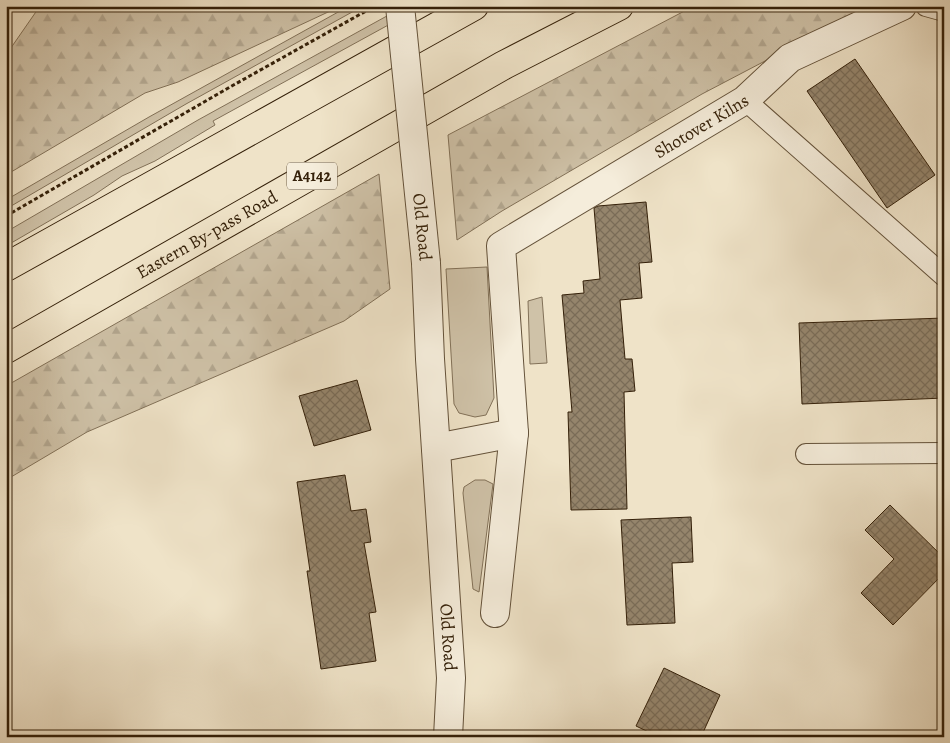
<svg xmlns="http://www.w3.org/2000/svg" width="950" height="743" font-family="Alegreya,serif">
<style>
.green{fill:#cfc2a8;stroke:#827158}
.forest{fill:url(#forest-firs);stroke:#827158}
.building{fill:url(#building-cross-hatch);stroke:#342009}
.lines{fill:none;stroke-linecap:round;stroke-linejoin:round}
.lane-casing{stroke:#635139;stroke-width:22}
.street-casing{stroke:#635139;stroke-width:30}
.highway-casing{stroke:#342009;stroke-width:30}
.path{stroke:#342009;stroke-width:3;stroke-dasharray:4 2.5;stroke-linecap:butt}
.lane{stroke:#f5eddb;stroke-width:20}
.street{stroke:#f5eddb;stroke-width:28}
.highway{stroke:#efe3c8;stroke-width:28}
.street-bridge-casing{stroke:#635139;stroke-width:30;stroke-linecap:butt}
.street-bridge{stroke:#f5eddb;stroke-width:28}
.labels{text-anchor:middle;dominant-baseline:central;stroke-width:4;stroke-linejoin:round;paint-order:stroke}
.shield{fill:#f5eddb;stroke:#6e5e48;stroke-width:1}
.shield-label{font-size:16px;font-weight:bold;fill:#342009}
.street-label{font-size:18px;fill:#342009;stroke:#f5eddb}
</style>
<defs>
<pattern id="forest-firs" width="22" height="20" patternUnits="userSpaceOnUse" patternTransform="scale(1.25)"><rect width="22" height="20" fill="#cfc2a8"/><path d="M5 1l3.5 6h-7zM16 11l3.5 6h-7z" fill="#b2a68f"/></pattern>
<pattern id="building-cross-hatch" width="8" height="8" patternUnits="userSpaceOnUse" patternTransform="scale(1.25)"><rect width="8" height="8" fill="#95856c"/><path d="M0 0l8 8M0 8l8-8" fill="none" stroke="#7a6c57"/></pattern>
</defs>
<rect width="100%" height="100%" fill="#efe3c8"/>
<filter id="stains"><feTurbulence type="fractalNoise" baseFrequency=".004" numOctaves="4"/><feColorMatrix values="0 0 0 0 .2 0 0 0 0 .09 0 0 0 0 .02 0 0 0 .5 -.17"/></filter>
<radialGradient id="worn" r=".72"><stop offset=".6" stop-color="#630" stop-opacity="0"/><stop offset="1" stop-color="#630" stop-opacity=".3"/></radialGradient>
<path class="green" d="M 349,6 L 363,6 L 186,104 L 6,209 L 6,200 L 149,117 Z
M 405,6 L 423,6 L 213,121 L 215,125 L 155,161 L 122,176 L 94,195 L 6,246 L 6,232 L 198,120 Z
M 487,267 L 494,398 L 486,415 L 475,417 L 459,413 L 454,404 L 446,269 Z
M 542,297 L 547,363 L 530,364 L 528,301 Z
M 475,480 L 485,480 L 493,484 L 479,592 L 473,589 L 463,493 L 464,487 Z"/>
<path class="forest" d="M 40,6 L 341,6 L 178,82 L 145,93 L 6,175 L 6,55 Z
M 694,6 L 870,6 L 702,94 L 502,211 L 457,240 L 448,135 Z
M 379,174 L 390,289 L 344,321 L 87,432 L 6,480 L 6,386 Z"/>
<path class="building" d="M 855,59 L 935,175 L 887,208 L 807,91 Z
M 646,202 L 652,262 L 639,263 L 642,298 L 620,300 L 625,359 L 632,359 L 635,391 L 624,392 L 627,509 L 571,510 L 568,412 L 572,412 L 562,295 L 584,293 L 583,281 L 600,279 L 594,208 L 598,206 Z
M 944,318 L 944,398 L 802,404 L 799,323 Z
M 357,380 L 371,430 L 314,446 L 299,396 Z
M 345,475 L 351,511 L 366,509 L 371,542 L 364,543 L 376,612 L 369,613 L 376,661 L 321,669 L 307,571 L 310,571 L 297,482 Z
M 890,505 L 944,558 L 944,573 L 893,625 L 861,593 L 894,559 L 865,530 Z
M 691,517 L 693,562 L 672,563 L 675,623 L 627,625 L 621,520 Z
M 664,668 L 720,695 L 701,737 L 659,737 L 636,726 Z"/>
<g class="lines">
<g class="lane-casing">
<path id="lane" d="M 926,6 L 944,11
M 745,100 L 944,276
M 806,454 L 944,453"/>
</g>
<g class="street-casing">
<g id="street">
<path id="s1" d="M 426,263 L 430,359 L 451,678 L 448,737"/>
<path d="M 436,448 L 514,433"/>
<path id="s2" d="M 495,613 L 514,433 L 501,246 L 745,100 L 790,58 L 902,6"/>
</g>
</g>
<g class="highway-casing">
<g id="highway">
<path d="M 6,267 L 474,6"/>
<path id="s3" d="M 6,349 L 504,65 L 619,6"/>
</g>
</g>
<path class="path" d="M 6,216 L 230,87 L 366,11"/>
<use href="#lane" class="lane"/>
<use href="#street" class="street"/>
<use href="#highway" class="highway"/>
<g class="street-bridge-casing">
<g id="street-bridge">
<path id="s4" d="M 400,6 L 426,263"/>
</g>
</g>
<use href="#street-bridge" class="street-bridge"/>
</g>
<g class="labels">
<rect class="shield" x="287" y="162.5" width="50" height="27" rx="4"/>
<g class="shield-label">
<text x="312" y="176">A4142</text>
</g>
<g class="street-label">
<text stroke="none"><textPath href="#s2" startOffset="602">Shotover Kilns</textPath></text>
<text stroke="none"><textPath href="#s4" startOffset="222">Old Road</textPath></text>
<text stroke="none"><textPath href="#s3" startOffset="231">Eastern By-pass Road</textPath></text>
<text stroke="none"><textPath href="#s1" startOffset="375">Old Road</textPath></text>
</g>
</g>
<rect width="950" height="743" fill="none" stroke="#efe3c8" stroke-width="25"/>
<rect x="8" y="8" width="935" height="728" fill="none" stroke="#342009" stroke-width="2.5"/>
<rect x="12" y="12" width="925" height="718" fill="none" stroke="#342009"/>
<rect width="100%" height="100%" filter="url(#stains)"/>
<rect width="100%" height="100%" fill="url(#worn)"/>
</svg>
